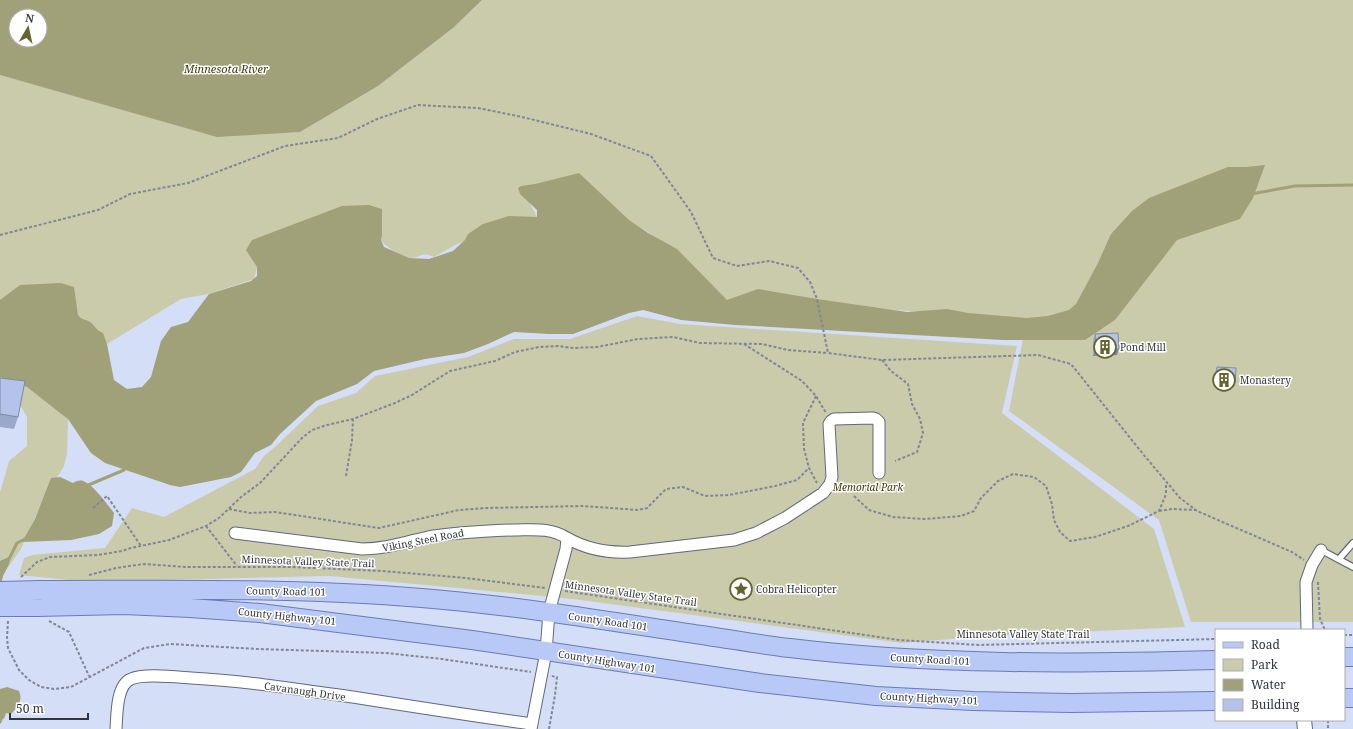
<svg xmlns="http://www.w3.org/2000/svg" width="1353" height="729" font-family="'Noto Serif',serif">
<style>
.green{fill:#cacbab}
.water{fill:#a0a178;fill-rule:evenodd}
.lines{fill:none;stroke-linecap:round;stroke-linejoin:round}
.stream{stroke:#a0a178;stroke-width:3}
.service-casing{stroke:#60687e;stroke-width:8}
.minor-casing{stroke:#60687e;stroke-width:13}
.tertiary-casing{stroke:#60687e;stroke-width:16}
.primary-casing{stroke:#697cb3;stroke-width:20}
.path{stroke:#808697;stroke-width:2;stroke-dasharray:3 2;stroke-linecap:butt}
.service{stroke:#fff;stroke-width:5.5}
.minor{stroke:#fff;stroke-width:11}
.tertiary{stroke:#fff;stroke-width:14}
.primary{stroke:#b8c8f7;stroke-width:18}
.primary-bridge-casing{stroke:#697cb3;stroke-width:20;stroke-linecap:butt}
.primary-bridge{stroke:#b8c8f7;stroke-width:18}
.wall{fill:#9ba8c9}
.shaded-wall{fill:#7e88a4}
.building{fill:#b4c3ea;stroke:#7e88a4}
.labels{text-anchor:middle;dominant-baseline:central;stroke-width:3;stroke-linejoin:round;paint-order:stroke}
.poi-label{font-size:10px;fill:#30343e;stroke:#fff;text-anchor:start}
.park-label{font-size:10px;font-style:italic;fill:#3b3a05;stroke:#fff}
.street-label{font-size:10px;fill:#30343e;stroke:#fff}
.water-label{font-size:11px;font-style:italic;fill:#3d3d08;stroke:#fff}
</style>
<rect width="100%" height="100%" fill="#d5def7"/>
<path class="green" d="M 482,0 L 1353,0 L 1353,622 L 1191,622 L 1159,520 L 1009,411 L 1027,318 L 727,300 L 648,232 L 641,228 L 526,196 L 537,217 L 457,244 L 434,257 C 419,251 422,258 410,258 C 400,258 387,246 380,240 L 251,257 L 257,267 L 254,279 L 208,294 L 181,299 L 107,344 L 0,332 L 0,75 L 212,135 L 300,132 L 378,86 L 453,28 Z
M 637,316 L 680,324 L 1017,346 L 1002,413 L 1154,529 L 1185,627 L 988,636 L 902,643 L 573,599 L 329,576 L 88,582 L 19,575 L 24,558 L 32,555 L 105,548 L 132,508 L 164,517 L 255,469 L 264,456 L 276,446 L 318,406 L 356,393 L 375,376 L 468,357 L 514,339 L 570,339 Z
M 0,377 L 27,387 L 68,419 L 67,454 L 64,466 L 44,498 L 21,549 L 5,572 L 0,571 L 0,493 L 9,461 L 27,446 L 27,417 L 17,400 L 0,386 Z"/>
<path class="water" d="M 0,0 L 482,0 L 453,28 L 378,86 L 300,132 L 217,137 L 0,75 ZM 16,16 L 40,16 L 40,40 L 16,40 Z
M 1265,165 L 1253,198 L 1240,219 L 1177,240 L 1115,320 L 1085,340 L 1003,340 L 735,325 L 681,320 L 643,310 L 629,313 L 573,334 L 549,334 L 514,332 L 488,344 L 464,353 L 425,359 L 374,371 L 357,384 L 316,401 L 280,434 L 271,445 L 255,453 L 241,472 L 231,477 L 180,487 L 170,485 L 105,463 L 91,453 L 68,419 L 60,413 L 27,387 L 0,377 L 0,300 L 20,285 L 61,283 L 74,287 L 78,315 C 81,320 85,319 90,322 C 96,326 95,330 103,333 L 107,344 L 114,380 L 127,389 L 142,387 L 151,377 L 161,341 L 171,327 L 188,322 L 209,294 L 251,281 L 257,276 L 257,267 L 246,250 L 252,240 L 342,206 L 369,205 L 382,209 L 382,235 L 381,240 L 384,247 L 409,258 L 429,259 L 453,251 L 465,240 L 468,234 L 483,224 L 509,216 L 537,217 L 537,210 L 520,194 L 518,188 L 521,186 L 535,184 L 579,173 L 629,220 L 648,233 L 677,249 L 727,300 L 758,289 L 817,299 L 907,312 L 947,309 L 968,313 L 1027,318 L 1048,316 L 1069,310 L 1076,304 L 1098,263 L 1111,234 L 1132,211 L 1149,198 L 1228,167 L 1246,167 Z
M 60,477 L 73,483 C 76,481 81,479 85,482 C 94,486 108,505 114,513 L 112,526 L 99,534 L 71,540 L 22,542 L 35,519 L 51,478 Z
M 11,556 L 9,564 L 3,576 L 0,589 L 0,561 Z
M 7,687 L 19,691 C 23,700 18,707 11,714 L 6,713 L 4,719 L 0,717 L 0,689 Z"/>
<g class="lines">
<path class="stream" d="M 1251,194 L 1295,186 L 1353,185
M 86,486 L 124,470 L 126,467
M 9,559 L 17,543 L 25,539
M 0,722 L 3,714"/>
<g class="service-casing">
<path id="service" d="M 1321,550 L 1353,567
M 1339,559 L 1353,543"/>
</g>
<g class="minor-casing">
<path id="minor" d="M 235,533 L 362,549 C 385,549 406,542 428,537 C 457,532 485,531 513,530 C 532,530 550,527 567,538 L 566,549 L 549,612 L 546,652 L 531,729
M 567,538 C 586,549 607,553 630,552 L 734,540 L 756,533 L 785,518 L 823,493 L 830,484 L 832,477 L 829,424 L 831,421 L 834,419 L 873,418 L 876,419 L 879,422 L 879,473
M 1307,630 L 1306,582 L 1312,565 L 1321,550
M 116,729 C 117,716 116,685 131,679 C 143,673 177,677 191,678 C 247,681 303,690 359,698 C 416,707 474,716 532,724"/>
</g>
<g class="tertiary-casing">
<path id="tertiary" d="M 1304,720 L 1305,729"/>
</g>
<g class="primary-casing">
<path id="primary" d="M 41,590 C 175,590 310,587 444,600 C 532,608 620,623 708,636 C 735,640 763,645 790,648 C 931,665 1074,664 1216,660
M 37,607 L 124,605 L 190,608 L 260,613 L 472,640 L 760,683 L 876,696 L 973,701 L 1071,703 L 1216,701
M 1344,657 L 1353,657
M 1344,698 L 1353,698"/>
</g>
<path class="path" d="M 0,235 L 98,210 L 130,194 L 188,183 L 285,146 L 338,138 L 377,119 L 418,105 L 478,108 L 522,117 L 591,134 L 651,156 L 691,212 L 713,258 L 737,266 L 769,261 L 798,268 L 810,282 L 817,299 L 828,353 L 882,360 L 1038,355 L 1071,364 L 1143,454 L 1180,498 L 1197,511 L 1292,552 L 1304,560
M 744,344 L 802,381 L 816,396 L 826,413
M 882,360 L 891,371 L 908,384 L 912,404 L 920,419 L 923,433 L 917,452 L 895,461
M 816,396 L 803,423 L 804,449 L 809,468 L 817,483
M 346,476 L 352,440 L 353,419
M 854,496 L 869,510 L 893,517 L 925,519 L 961,516 L 974,511 L 981,498 L 998,481 L 1013,474 L 1034,477 L 1046,486 L 1052,504 L 1054,520 L 1060,532 L 1070,541 L 1095,537 L 1128,526 L 1159,511 L 1166,494 L 1166,483
M 93,508 L 107,496 L 141,546
M 229,509 L 250,513 L 275,512 L 379,528 L 459,510 L 486,508 L 583,506 L 638,510 L 647,508 L 666,489 L 683,487 L 705,496 L 729,495 L 775,486 L 797,480 L 809,468
M 1159,511 L 1172,509 L 1195,510
M 206,526 L 237,566
M 89,575 L 116,568 L 144,564 L 186,567 L 290,567 L 383,571 L 466,578 L 545,588
M 21,577 L 37,562 L 50,557 L 98,555 L 122,551 L 131,548 L 169,540 L 206,526 L 219,518 L 241,497 L 260,483 L 302,438 L 312,430 L 327,425 L 353,419 L 395,403 L 412,395 L 450,371 L 495,361 L 515,352 L 539,347 L 558,346 L 573,348 L 597,347 L 638,339 L 673,337 L 700,343 L 762,344 L 788,350 L 828,353
M 1318,582 L 1320,619 L 1325,630
M 565,591 L 899,640 L 979,645 L 1216,639
M 8,621 L 7,637 L 8,648 L 19,670 L 29,680 L 41,687 L 54,689 L 71,687 L 144,648 L 170,644 L 258,649 L 386,653 L 442,659 L 531,672
M 49,621 L 69,632 L 89,676
M 1344,635 L 1353,635
M 1328,720 L 1328,729
M 549,729 L 555,695 L 557,677 L 551,676"/>
<use href="#service" class="service"/>
<use href="#minor" class="minor"/>
<use href="#tertiary" class="tertiary"/>
<use href="#primary" class="primary"/>
<g class="primary-bridge-casing">
<path id="primary-bridge" d="M 0,591 L 41,590
M 0,607 L 37,607"/>
</g>
<use href="#primary-bridge" class="primary-bridge"/>
</g>
<path class="wall" d="M 1095,334 L 1117,355 L 1093,356 L 1093,340 Z
M 1217,367 L 1235,383 L 1232,389 L 1214,386 L 1215,373 Z
M 0,378 L 18,417 L 14,429 L 0,427 Z"/>
<path class="shaded-wall" d="M 1119,349 L 1117,355 L 1093,356 L 1096,350 Z"/>
<path class="building" d="M 1118,333 L 1119,349 L 1096,350 L 1095,334 Z
M 1217,367 L 1236,368 L 1235,383 L 1216,380 Z
M 0,378 L 25,381 L 18,417 L 0,414 Z"/>
<defs>
<g id="building-ring" transform="scale(1.15)"><circle r="9.5" fill="#fff" stroke="#646431" stroke-width="1.5"/><path d="M-4-6H4V6H1V3H-1V6H-4ZM-2.5-4.3h1.7v1.8h-1.7ZM.8-4.3h1.7v1.8H.8ZM-2.5-1h1.7V.8h-1.7ZM.8-1h1.7V.8H.8Z" fill="#646431"/></g>
<g id="sight-ring" transform="scale(1.15)"><circle r="9.5" fill="#fff" stroke="#646431" stroke-width="1.5"/><path d="M0-6L1.8-2.2L6-1.7L2.9 1.2L3.7 5.4L0 3.3L-3.7 5.4L-2.9 1.2L-6-1.7L-1.8-2.2Z" fill="#646431"/></g>
</defs>
<g fill-rule="evenodd">
<use href="#building-ring" x="1105" y="347"/>
<use href="#building-ring" x="1224" y="380"/>
<use href="#sight-ring" x="741" y="589"/>
</g>
<g class="labels">
<g class="poi-label">
<text x="1120" y="347">Pond Mill</text>
<text x="1240" y="380">Monastery</text>
<text x="756" y="589">Cobra Helicopter</text>
</g>
<g class="park-label">
<text x="868" y="487">Memorial Park</text>
</g>
<g class="street-label">
<text transform="translate(423 540) rotate(-11)">Viking Steel Road</text>
<text transform="translate(308 561) rotate(2)">Minnesota Valley State Trail</text>
<text transform="translate(286 591) rotate(1)">County Road 101</text>
<text transform="translate(631 593) rotate(8)">Minnesota Valley State Trail</text>
<text transform="translate(287 616) rotate(6)">County Highway 101</text>
<text transform="translate(608 621) rotate(8)">County Road 101</text>
<text x="1023" y="634">Minnesota Valley State Trail</text>
<text transform="translate(930 659) rotate(3)">County Road 101</text>
<text transform="translate(607 661) rotate(9)">County Highway 101</text>
<text transform="translate(305 691) rotate(8)">Cavanaugh Drive</text>
<text transform="translate(929 698) rotate(3)">County Highway 101</text>
</g>
<g class="water-label">
<text x="226" y="68">Minnesota River</text>
</g>
</g>
<rect x="1215" y="629" width="130" height="92" fill="#ffffff" stroke="#acaeb2"/>
<rect x="1223" y="642" width="20" height="6" fill="#b8c8f7" stroke="#acaeb2"/>
<text x="1251" y="649" font-size="12" fill="#30343e">Road</text>
<rect x="1223" y="659" width="20" height="12" fill="#cacbab" stroke="#acaeb2"/>
<text x="1251" y="669" font-size="12" fill="#30343e">Park</text>
<rect x="1223" y="679" width="20" height="12" fill="#a0a178" stroke="#acaeb2"/>
<text x="1251" y="689" font-size="12" fill="#30343e">Water</text>
<rect x="1223" y="699" width="20" height="12" fill="#b4c3ea" stroke="#acaeb2"/>
<text x="1251" y="709" font-size="12" fill="#30343e">Building</text>
<g transform="translate(28 28) rotate(9)"><circle r="19" fill="#ffffff" stroke="#acaeb2"/>
<path d="M0-3L7 15L0 10L-7 15Z" fill="#646431"/>
<text y="-6" font-size="11" font-weight="bold" text-anchor="middle" fill="#30343e">N</text>
</g>
<path d="M10 713v6h78v-6" fill="none" stroke="#30343e" stroke-width="2"/>
<text x="16" y="713" font-size="12" fill="#30343e" stroke="#ffffff" stroke-width="3" paint-order="stroke">50 m</text>
</svg>
